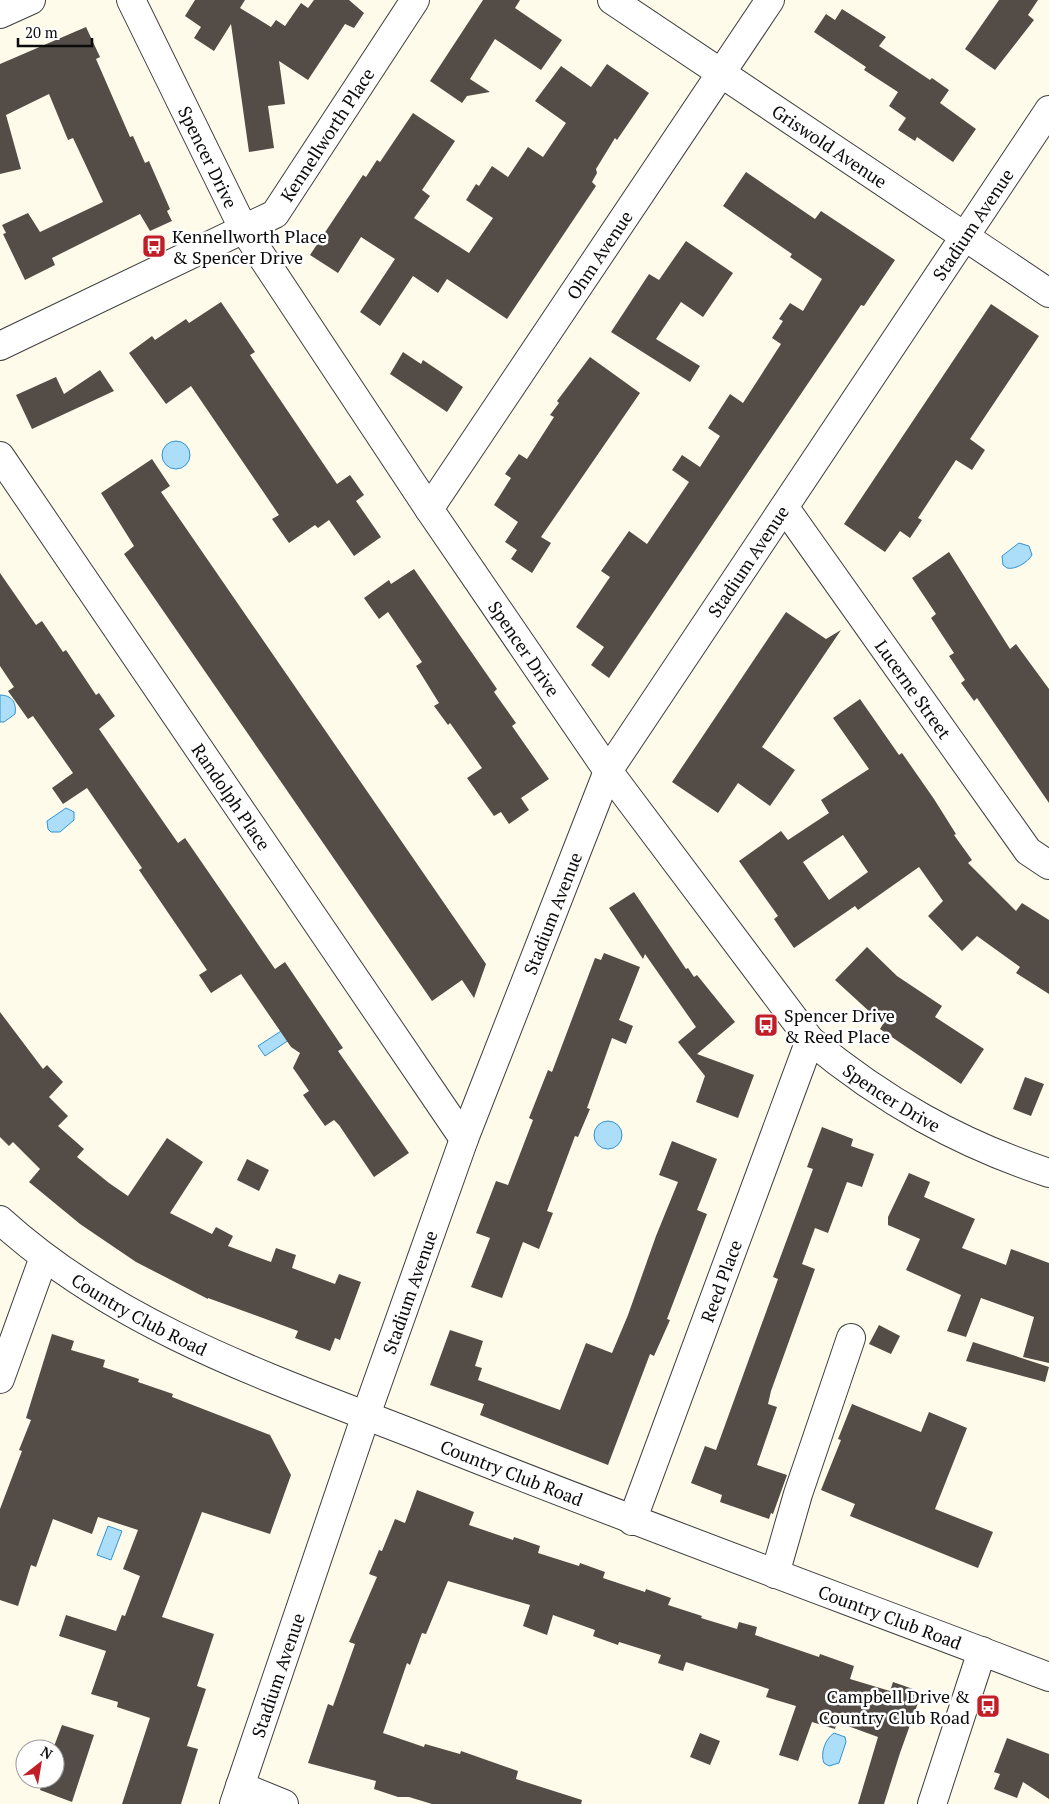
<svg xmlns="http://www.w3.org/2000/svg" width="1049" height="1804" font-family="'PT Serif',serif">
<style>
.water{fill:#acddf9;stroke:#3094d3}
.building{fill:#544c47;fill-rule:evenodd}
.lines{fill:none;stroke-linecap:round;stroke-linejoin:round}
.minor-casing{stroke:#3e3e3e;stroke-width:30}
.minor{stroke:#fff;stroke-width:28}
.labels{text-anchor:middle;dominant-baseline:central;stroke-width:5;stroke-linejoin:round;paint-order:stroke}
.street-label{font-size:18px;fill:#0b0b0b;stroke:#fff}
.poi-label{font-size:18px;fill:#0b0b0b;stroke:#fff;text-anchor:start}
</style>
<rect width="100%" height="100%" fill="#fffbea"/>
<path class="water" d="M162 455a14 14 0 1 1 28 0a14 14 0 1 1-28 0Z
M 1019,543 L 1029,546 L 1032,555 C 1027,563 1015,570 1007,568 L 1003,565 L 1002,556 Z
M 0,695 C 12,695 17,703 15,714 L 4,722 L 0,722 Z
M 66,808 L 74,812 L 74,820 L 60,832 L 51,832 L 48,829 L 47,821 Z
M 295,1022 L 301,1032 L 265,1056 L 258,1046 Z
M594 1135a14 14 0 1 1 28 0a14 14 0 1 1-28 0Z
M 108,1526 L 122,1531 L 111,1560 L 97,1555 Z
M 834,1733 L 845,1737 L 846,1742 L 839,1763 L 829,1766 L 824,1763 C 820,1754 825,1739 834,1733 Z"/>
<path class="building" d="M 195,0 L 245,0 L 240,8 L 271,27 L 276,20 L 285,26 L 301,3 L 308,8 L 314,0 L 349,0 L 364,13 L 354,28 L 345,24 L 308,80 L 279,61 L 285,104 L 268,106 L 274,148 L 249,152 L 231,24 L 214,51 L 194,38 L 201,27 L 185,16 Z
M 483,0 L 520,0 L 515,8 L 562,40 L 541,70 L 495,39 L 470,79 L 490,92 L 467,96 L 462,103 L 430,81 Z
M 999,0 L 1038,0 L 1028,15 L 1034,20 L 995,70 L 965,49 Z
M 842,9 L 886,37 L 879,46 L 930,80 L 932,78 L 949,90 L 940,103 L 976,129 L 953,162 L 917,137 L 915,141 L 898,130 L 906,118 L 889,106 L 898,92 L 864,70 L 866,67 L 814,32 L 826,14 L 835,20 Z
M 86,27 L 100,57 L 96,59 L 130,137 L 133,136 L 145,163 L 149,161 L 170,209 L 167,211 L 172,221 L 150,231 L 140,214 L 52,258 L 55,265 L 25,280 L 3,234 L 6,233 L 2,225 L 28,213 L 40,232 L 103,202 L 73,138 L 68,140 L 49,94 L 4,116 L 6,115 L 21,169 L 0,174 L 0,64 Z
M 607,64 L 649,93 L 617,140 L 615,138 L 596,169 L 597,173 L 592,182 L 596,186 L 507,319 L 447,279 L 438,293 L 413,276 L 380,326 L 360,312 L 395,259 L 361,237 L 338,273 L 310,255 L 363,175 L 366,177 L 377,160 L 380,162 L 413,113 L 455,141 L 422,190 L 430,196 L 414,218 L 469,253 L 493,218 L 466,200 L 476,184 L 479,186 L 492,166 L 508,177 L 528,147 L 543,157 L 566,123 L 535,101 L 561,66 L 591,87 Z
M 746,172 L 815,219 L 821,211 L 895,260 L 864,306 L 861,305 L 609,678 L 591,665 L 604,647 L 576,627 L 610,577 L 601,571 L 629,531 L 647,544 L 689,482 L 672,470 L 682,455 L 700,467 L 720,436 L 708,428 L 730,394 L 743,403 L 781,344 L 772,338 L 783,321 L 779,319 L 790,303 L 803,311 L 822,279 L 790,257 L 792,254 L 723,206 Z
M 686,241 L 733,273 L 703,317 L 681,302 L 656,339 L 700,366 L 690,382 L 611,332 L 649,274 L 659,280 Z
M 221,302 L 255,352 L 250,355 L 337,484 L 350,475 L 364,495 L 356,501 L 381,537 L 354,556 L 329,520 L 318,528 L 315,525 L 289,543 L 272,519 L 279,515 L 191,386 L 166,404 L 129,353 L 152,336 L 155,340 L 186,319 L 189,323 Z
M 991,304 L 1039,336 L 970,439 L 985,450 L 972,470 L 956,460 L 918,518 L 922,520 L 910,538 L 900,531 L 885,552 L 844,524 Z
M 403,352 L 421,364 L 423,360 L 463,387 L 447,412 L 390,374 Z
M 590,357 L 640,393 L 541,537 L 551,543 L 532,573 L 511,559 L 517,550 L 505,542 L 518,522 L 494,505 L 511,478 L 505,474 L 519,454 L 527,459 L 554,417 L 550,415 L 559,403 L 557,401 Z
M 100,370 L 114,391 L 32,429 L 16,395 L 56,377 L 64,394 Z
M 152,459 L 170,486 L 161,492 L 486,964 L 474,998 L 462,980 L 432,1001 L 124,554 L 134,546 L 101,493 Z
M 949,552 L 1010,649 L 1016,644 L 1049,689 L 1049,803 L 977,698 L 974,701 L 961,683 L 965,680 L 949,656 L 954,653 L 931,618 L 936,614 L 912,578 Z
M 414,569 L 497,689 L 494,692 L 516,723 L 512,726 L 549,779 L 521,798 L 529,810 L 509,824 L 501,812 L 494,816 L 467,778 L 482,768 L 450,723 L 448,725 L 434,706 L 439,703 L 416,666 L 422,662 L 388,612 L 379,619 L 364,598 L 389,580 L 391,584 Z
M 0,573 L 36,625 L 42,621 L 63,652 L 66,650 L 96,695 L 99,693 L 115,716 L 99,729 L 178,843 L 185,838 L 275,969 L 285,962 L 343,1048 L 338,1051 L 409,1153 L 374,1177 L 339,1125 L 334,1120 L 325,1126 L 303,1095 L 309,1091 L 293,1068 L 300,1053 L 291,1047 L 241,974 L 211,993 L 199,975 L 207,970 L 139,870 L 142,868 L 87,788 L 63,804 L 52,788 L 73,773 L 33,716 L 28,719 L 8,691 L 14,687 L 0,666 Z
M 786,612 L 826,639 L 841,630 L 762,747 L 795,770 L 770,806 L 738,783 L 718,813 L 672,782 Z
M 860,699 L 899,755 L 902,753 L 934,799 L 956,834 L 954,835 L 972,860 L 968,863 L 1016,911 L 1022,903 L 1049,920 L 1049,994 L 1016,973 L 1020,967 L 977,936 L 962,951 L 928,916 L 943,901 L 919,867 L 858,910 L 855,906 L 794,948 L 774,919 L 778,916 L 739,861 L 781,831 L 788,840 L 829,813 L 821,800 L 869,769 L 833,718 ZM 843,835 L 868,872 L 829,900 L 803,862 Z
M 634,892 L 686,969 L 688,968 L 694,977 L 697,975 L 735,1022 L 697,1054 L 754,1075 L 738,1118 L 696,1102 L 705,1076 L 678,1042 L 696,1027 L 645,954 L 643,959 L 609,908 Z
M 867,947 L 897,976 L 942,1006 L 935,1017 L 984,1049 L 961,1084 L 880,1029 L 883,1024 L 835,980 Z
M 604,953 L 640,967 L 619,1020 L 633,1026 L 626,1044 L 612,1038 L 587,1108 L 590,1109 L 578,1137 L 575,1136 L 547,1211 L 553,1213 L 539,1249 L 523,1242 L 502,1298 L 471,1287 L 490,1238 L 476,1233 L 496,1181 L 508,1185 L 533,1120 L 529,1118 L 548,1070 L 552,1072 L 595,958 L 601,960 Z
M 0,1012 L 43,1069 L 47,1065 L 63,1082 L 49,1097 L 68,1116 L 58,1126 L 84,1149 L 77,1157 L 109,1183 L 128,1196 L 167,1138 L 203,1162 L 170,1213 L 212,1234 L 216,1227 L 233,1236 L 228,1246 L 271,1262 L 276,1248 L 296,1255 L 292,1268 L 335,1284 L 339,1274 L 361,1282 L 340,1340 L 335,1338 L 330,1351 L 295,1338 L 298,1331 L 208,1298 L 208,1299 L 136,1262 L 80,1224 L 29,1182 L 40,1169 L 13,1142 L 9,1146 L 0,1137 Z
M 1025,1077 L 1044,1084 L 1031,1116 L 1013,1109 Z
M 822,1127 L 853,1139 L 851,1146 L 874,1154 L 862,1187 L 847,1182 L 828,1233 L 815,1228 L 802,1264 L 815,1269 L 771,1391 L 768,1404 L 777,1407 L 757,1465 L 787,1475 L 773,1514 L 771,1513 L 769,1519 L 720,1502 L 722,1495 L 691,1483 L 705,1446 L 716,1450 L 778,1279 L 773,1277 L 813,1169 L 807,1167 Z
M 672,1141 L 717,1159 L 697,1210 L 707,1214 L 667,1319 L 670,1320 L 654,1356 L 650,1354 L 608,1465 L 480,1415 L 484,1404 L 430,1385 L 450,1330 L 483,1341 L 475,1366 L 482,1368 L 478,1380 L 560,1410 L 586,1343 L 612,1353 L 628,1315 L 656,1236 L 678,1182 L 659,1175 Z
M 247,1159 L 269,1170 L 259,1191 L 237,1180 Z
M 909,1173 L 930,1182 L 924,1197 L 975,1219 L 962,1248 L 1006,1265 L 1011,1249 L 1049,1263 L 1049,1363 L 1023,1357 L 1034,1317 L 981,1298 L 966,1337 L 947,1331 L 961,1295 L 906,1270 L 920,1239 L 888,1225 L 888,1217 Z
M 879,1325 L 900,1336 L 891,1354 L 869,1344 Z
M 52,1334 L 74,1341 L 71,1350 L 105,1360 L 103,1367 L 139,1379 L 138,1382 L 173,1394 L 172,1397 L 270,1435 L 291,1475 L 270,1534 L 202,1512 L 162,1617 L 214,1634 L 197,1686 L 206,1689 L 187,1746 L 198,1749 L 181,1804 L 122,1804 L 150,1718 L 117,1707 L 118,1702 L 91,1694 L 106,1651 L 59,1636 L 66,1615 L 116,1631 L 122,1615 L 125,1616 L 140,1576 L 123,1569 L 138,1530 L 98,1517 L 92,1534 L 53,1519 L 36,1567 L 31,1565 L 18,1606 L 0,1600 L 0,1509 L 22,1451 L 19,1450 L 31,1420 L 26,1418 Z
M 973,1342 L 1049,1367 L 1045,1382 L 966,1361 Z
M 852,1404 L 921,1432 L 929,1412 L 967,1428 L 935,1509 L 993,1532 L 978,1568 L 850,1516 L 855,1504 L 821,1490 L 841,1440 L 838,1439 Z
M 417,1490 L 474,1512 L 469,1525 L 513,1540 L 514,1537 L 540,1546 L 538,1553 L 579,1566 L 580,1563 L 605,1572 L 603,1578 L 645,1592 L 646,1589 L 671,1598 L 668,1605 L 702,1616 L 701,1618 L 737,1629 L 739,1622 L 757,1627 L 755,1635 L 819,1657 L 820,1654 L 854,1666 L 850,1679 L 890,1691 L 893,1682 L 916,1690 L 913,1698 L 919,1700 L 900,1753 L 884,1804 L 858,1804 L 878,1737 L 837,1722 L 835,1729 L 812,1722 L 798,1761 L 779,1755 L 796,1706 L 766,1697 L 769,1689 L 686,1662 L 683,1671 L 658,1663 L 661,1655 L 619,1642 L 618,1645 L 593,1636 L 595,1630 L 553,1615 L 547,1635 L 523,1626 L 530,1605 L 448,1581 L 426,1634 L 422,1633 L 410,1665 L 407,1663 L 383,1733 L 424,1747 L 425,1744 L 460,1754 L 461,1751 L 518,1771 L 516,1779 L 582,1800 L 581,1804 L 432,1804 L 409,1797 L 398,1797 L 374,1789 L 376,1781 L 308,1763 L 328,1704 L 333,1706 L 355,1644 L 349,1642 L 377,1577 L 369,1574 L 379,1550 L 382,1551 L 395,1519 L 405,1523 Z
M 62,1725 L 94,1735 L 72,1802 L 40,1790 L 43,1779 L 55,1779 L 53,1749 Z
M 700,1733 L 720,1741 L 710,1765 L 690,1757 Z
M 1007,1738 L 1049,1754 L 1049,1799 L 1023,1782 L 1017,1798 L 994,1789 L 1000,1774 L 994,1772 Z"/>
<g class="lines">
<g class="minor-casing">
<g id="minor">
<path id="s1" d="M 131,0 L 243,228 L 429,509 L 608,771 L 810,1040 C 884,1101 958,1143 1049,1173"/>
<path id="s2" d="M 612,0 L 1049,293"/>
<path d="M 0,14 L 31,0"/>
<path id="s3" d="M 0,346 L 275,214 L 415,0"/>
<path id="s4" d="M 0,456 L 464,1139"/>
<path id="s5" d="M 785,508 L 1028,851 L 1049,865"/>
<path id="s6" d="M 429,509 L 770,0"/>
<path id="s7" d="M 0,1220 C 121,1330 279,1381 429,1440 C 634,1522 842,1598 1049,1677"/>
<path d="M 0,1379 L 44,1257"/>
<path id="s8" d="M 632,1521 L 810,1040"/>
<path d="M 775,1574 L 798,1494 L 851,1338"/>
<path d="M 240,1786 L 284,1804"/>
<path id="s9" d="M 234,1804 L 366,1415 L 464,1139 L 608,771 L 1049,110"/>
<path d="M 932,1804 L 982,1651"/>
</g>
</g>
<use href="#minor" class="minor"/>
</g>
<defs>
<g id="bus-square" transform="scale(1.25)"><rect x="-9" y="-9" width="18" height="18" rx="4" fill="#c11e27" stroke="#fff"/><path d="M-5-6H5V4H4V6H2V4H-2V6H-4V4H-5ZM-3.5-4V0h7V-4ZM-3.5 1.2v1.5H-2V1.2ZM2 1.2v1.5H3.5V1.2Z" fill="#fff"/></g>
</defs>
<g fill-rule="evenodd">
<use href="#bus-square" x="154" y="246"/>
<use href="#bus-square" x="766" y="1025"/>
<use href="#bus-square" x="988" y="1706"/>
</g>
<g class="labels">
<g class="street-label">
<text stroke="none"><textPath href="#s3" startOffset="400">Kennellworth Place</textPath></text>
<text stroke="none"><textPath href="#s2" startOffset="262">Griswold Avenue</textPath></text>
<text stroke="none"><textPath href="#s1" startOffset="175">Spencer Drive</textPath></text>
<text stroke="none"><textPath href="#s9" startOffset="1756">Stadium Avenue</textPath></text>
<text stroke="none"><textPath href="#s6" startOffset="306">Ohm Avenue</textPath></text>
<text stroke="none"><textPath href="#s9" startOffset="1351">Stadium Avenue</textPath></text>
<text stroke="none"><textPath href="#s1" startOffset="760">Spencer Drive</textPath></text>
<text stroke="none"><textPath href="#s5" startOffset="222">Lucerne Street</textPath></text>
<text stroke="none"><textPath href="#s4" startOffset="412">Randolph Place</textPath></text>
<text stroke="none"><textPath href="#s9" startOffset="946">Stadium Avenue</textPath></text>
<text stroke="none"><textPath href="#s1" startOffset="1345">Spencer Drive</textPath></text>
<text stroke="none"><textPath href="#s8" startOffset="256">Reed Place</textPath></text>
<text stroke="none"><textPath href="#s9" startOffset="541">Stadium Avenue</textPath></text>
<text stroke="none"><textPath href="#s7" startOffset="169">Country Club Road</textPath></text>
<text stroke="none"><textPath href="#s7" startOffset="574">Country Club Road</textPath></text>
<text stroke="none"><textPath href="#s7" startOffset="979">Country Club Road</textPath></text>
<text stroke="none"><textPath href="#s9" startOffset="136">Stadium Avenue</textPath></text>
</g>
<g class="poi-label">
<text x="172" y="236">Kennellworth Place<tspan x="172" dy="21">&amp; Spencer Drive</tspan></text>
<text x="784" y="1015">Spencer Drive<tspan x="784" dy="21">&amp; Reed Place</tspan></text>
<text x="970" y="1696" text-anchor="end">Campbell Drive &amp;<tspan x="970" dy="21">Country Club Road</tspan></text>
</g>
</g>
<g transform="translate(40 1764) rotate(31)"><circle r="24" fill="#ffffff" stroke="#9d9d9d"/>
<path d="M0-4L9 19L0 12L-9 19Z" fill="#c11e27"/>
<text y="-8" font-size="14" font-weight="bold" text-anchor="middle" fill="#0b0b0b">N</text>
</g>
<path d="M18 38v8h74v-8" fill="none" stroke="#0b0b0b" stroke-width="2.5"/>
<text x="25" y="38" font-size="15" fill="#0b0b0b" stroke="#ffffff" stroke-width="4" paint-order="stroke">20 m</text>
</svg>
